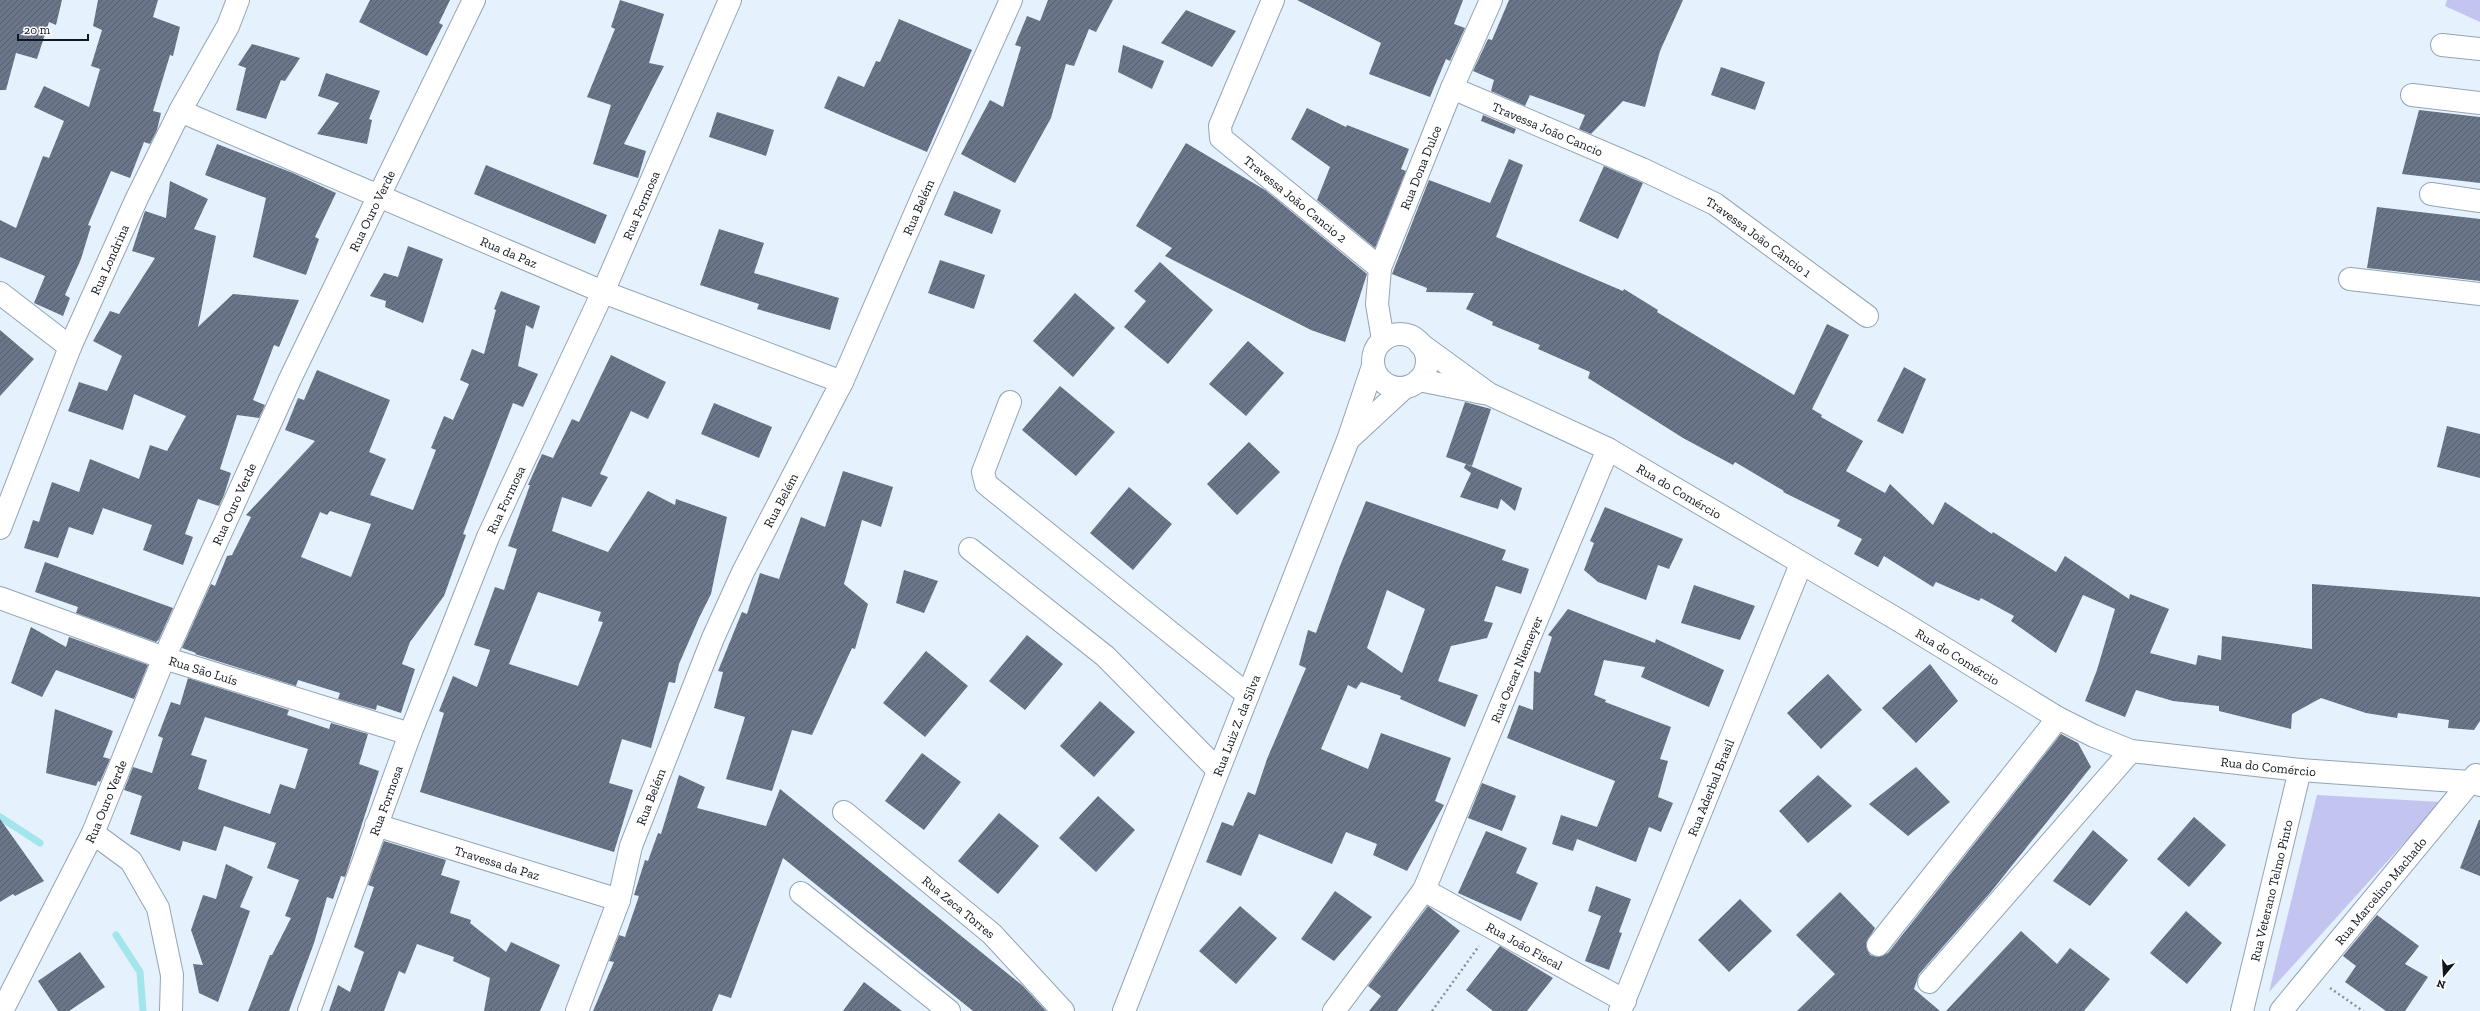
<svg xmlns="http://www.w3.org/2000/svg" width="2480" height="1011" font-family="'Zilla Slab',serif">
<style>
.green{fill:#c4c4f0}
.lines{fill:none;stroke-linecap:round;stroke-linejoin:round}
.stream{stroke:#a2e5eb;stroke-width:7}
.building{fill:url(#building-hatch);fill-rule:evenodd}
.minor-casing{stroke:#91a5b6;stroke-width:24}
.path{stroke:#88929b;stroke-width:2.5;stroke-dasharray:2 3;stroke-linecap:butt}
.minor{stroke:#fff;stroke-width:22}
.labels{text-anchor:middle;dominant-baseline:central;stroke-width:3;stroke-linejoin:round;paint-order:stroke}
.street-label{font-size:13px;fill:#10171e;stroke:#fff}
</style>
<defs>
<pattern id="building-hatch" width="6" height="6" patternUnits="userSpaceOnUse"><rect width="6" height="6" fill="#6b7589"/><path d="M-1 1l2-2M0 6l6-6M5 7l2-2" fill="none" stroke="#575f6f"/></pattern>
</defs>
<rect width="100%" height="100%" fill="#e5f1fc"/>
<path class="green" d="M 2447,0 L 2480,0 L 2480,22 L 2445,6 Z
M 2317,795 L 2441,802 L 2269,992 Z"/>
<g class="lines">
<path class="stream" d="M 0,817 L 40,843
M 116,935 L 140,972 L 143,1011"/>
</g>
<path class="building" d="M 0,0 L 62,0 L 56,25 L 49,22 L 37,59 L 16,53 L 6,90 L 0,90 Z
M 98,0 L 158,0 L 153,17 L 180,27 L 173,56 L 170,55 L 153,111 L 161,113 L 157,130 L 150,144 L 144,142 L 130,178 L 111,171 L 88,225 L 91,226 L 81,259 L 65,295 L 70,298 L 63,316 L 34,303 L 45,276 L 0,257 L 0,220 L 16,228 L 43,156 L 49,158 L 64,121 L 34,107 L 44,86 L 89,107 L 100,69 L 91,66 L 102,30 L 93,26 Z
M 370,0 L 450,0 L 439,23 L 443,25 L 427,56 L 359,22 Z
M 620,0 L 664,14 L 649,63 L 664,66 L 624,144 L 646,151 L 638,178 L 593,164 L 611,105 L 587,97 L 615,29 L 611,27 Z
M 1048,0 L 1113,0 L 1096,32 L 1089,29 L 1074,66 L 1066,64 L 1051,118 L 1015,183 L 961,154 L 990,100 L 1003,107 L 1021,47 L 1015,45 L 1027,16 L 1040,21 Z
M 1297,0 L 1463,0 L 1454,24 L 1465,28 L 1450,61 L 1446,59 L 1430,97 L 1369,74 L 1381,43 Z
M 1509,0 L 1683,0 L 1660,51 L 1645,107 L 1623,101 L 1591,134 L 1579,129 L 1585,115 L 1530,95 L 1525,106 L 1491,91 L 1494,80 L 1473,71 L 1488,39 L 1492,40 Z
M 1186,10 L 1236,31 L 1212,67 L 1161,43 Z
M 899,19 L 972,50 L 927,152 L 824,108 L 838,76 L 864,87 L 876,61 L 880,62 Z
M 252,44 L 300,58 L 285,81 L 281,80 L 266,119 L 236,110 L 246,68 L 238,65 Z
M 1123,45 L 1164,61 L 1152,89 L 1118,72 Z
M 1721,67 L 1765,82 L 1755,110 L 1711,95 Z
M 326,73 L 380,91 L 369,119 L 372,120 L 367,144 L 317,134 L 339,103 L 318,96 Z
M 1307,108 L 1346,127 L 1347,125 L 1409,149 L 1401,169 L 1406,171 L 1375,248 L 1317,200 L 1330,167 L 1291,139 Z
M 2419,110 L 2480,117 L 2480,183 L 2402,174 Z
M 717,112 L 774,130 L 766,156 L 709,137 Z
M 1483,115 L 1516,129 L 1514,134 L 1481,121 Z
M 1186,143 L 1265,190 L 1367,274 L 1345,342 L 1311,330 L 1165,256 L 1172,248 L 1136,226 Z
M 217,144 L 293,173 L 336,193 L 315,237 L 319,239 L 306,275 L 253,257 L 266,198 L 205,175 Z
M 1509,159 L 1523,165 L 1496,237 L 1623,291 L 1624,289 L 1658,310 L 1657,312 L 1794,395 L 1827,324 L 1849,335 L 1812,409 L 1822,415 L 1821,417 L 1863,441 L 1846,471 L 1885,493 L 1890,484 L 1933,525 L 1945,502 L 1992,534 L 1993,532 L 2056,572 L 2065,556 L 2129,599 L 2130,594 L 2169,609 L 2150,653 L 2196,665 L 2198,655 L 2221,660 L 2222,636 L 2312,649 L 2312,584 L 2480,597 L 2480,721 L 2474,730 L 2448,728 L 2449,720 L 2398,713 L 2397,718 L 2366,713 L 2321,698 L 2292,714 L 2291,729 L 2219,711 L 2219,706 L 2173,701 L 2136,690 L 2125,717 L 2085,701 L 2097,670 L 2115,609 L 2083,595 L 2056,653 L 2011,621 L 2014,616 L 1981,598 L 1979,601 L 1936,582 L 1933,587 L 1884,556 L 1878,567 L 1854,554 L 1862,539 L 1837,526 L 1840,520 L 1783,492 L 1784,491 L 1735,462 L 1733,465 L 1683,438 L 1588,378 L 1590,372 L 1538,349 L 1540,345 L 1492,325 L 1493,322 L 1466,309 L 1474,293 L 1426,292 L 1427,288 L 1392,274 L 1429,180 L 1490,203 Z
M 486,165 L 607,215 L 595,244 L 474,194 Z
M 1604,166 L 1643,183 L 1618,239 L 1579,221 Z
M 170,181 L 208,199 L 194,229 L 216,236 L 198,327 L 233,294 L 299,300 L 279,347 L 274,345 L 253,400 L 265,405 L 259,418 L 237,415 L 220,469 L 231,473 L 224,495 L 219,506 L 198,499 L 185,534 L 193,537 L 183,565 L 143,550 L 152,525 L 103,508 L 93,535 L 69,527 L 58,558 L 24,548 L 33,520 L 39,522 L 52,482 L 79,492 L 90,459 L 139,479 L 150,445 L 167,451 L 186,416 L 134,394 L 123,430 L 68,411 L 79,382 L 107,391 L 122,356 L 93,341 L 110,311 L 119,314 L 155,258 L 132,251 L 145,211 L 166,218 Z
M 954,191 L 1001,210 L 992,234 L 944,215 Z
M 2377,207 L 2480,219 L 2480,281 L 2367,268 Z
M 719,229 L 764,243 L 754,273 L 839,298 L 830,330 L 757,309 L 759,304 L 700,285 Z
M 408,246 L 443,259 L 423,323 L 385,307 L 386,301 L 370,296 L 384,273 L 398,277 Z
M 940,260 L 985,275 L 974,309 L 928,293 Z
M 1160,262 L 1213,310 L 1168,364 L 1124,327 L 1146,301 L 1134,291 Z
M 501,291 L 540,306 L 533,329 L 526,325 L 518,366 L 538,374 L 523,407 L 513,403 L 463,534 L 466,535 L 444,596 L 410,642 L 402,664 L 415,669 L 401,713 L 377,705 L 376,710 L 338,699 L 340,693 L 298,680 L 296,686 L 195,654 L 196,653 L 182,648 L 211,584 L 215,586 L 227,556 L 232,555 L 251,517 L 246,515 L 315,441 L 285,430 L 298,398 L 304,400 L 317,370 L 390,400 L 369,452 L 386,459 L 370,495 L 413,510 L 436,450 L 431,448 L 444,416 L 453,420 L 469,384 L 460,380 L 472,349 L 484,354 L 496,310 L 494,309 ZM 330,511 L 371,524 L 351,577 L 301,557 L 320,512 L 327,515 Z
M 1075,293 L 1115,328 L 1073,377 L 1033,341 Z
M 0,330 L 34,359 L 0,396 Z
M 1248,341 L 1284,373 L 1246,416 L 1209,384 Z
M 611,355 L 666,382 L 648,419 L 631,411 L 600,474 L 608,477 L 591,507 L 562,497 L 552,531 L 608,552 L 648,491 L 675,505 L 676,499 L 727,517 L 711,594 L 699,618 L 679,664 L 675,683 L 669,682 L 651,748 L 622,739 L 609,783 L 633,790 L 614,852 L 420,792 L 444,713 L 439,711 L 453,676 L 477,687 L 490,650 L 474,645 L 495,587 L 504,590 L 517,549 L 508,546 L 530,485 L 528,485 L 542,454 L 553,458 L 572,419 L 579,422 ZM 538,592 L 601,612 L 598,621 L 603,622 L 578,686 L 509,664 Z
M 1904,367 L 1926,379 L 1903,434 L 1877,421 Z
M 1060,386 L 1115,432 L 1076,476 L 1022,430 Z
M 1465,402 L 1491,409 L 1472,466 L 1446,457 Z
M 714,403 L 772,427 L 759,458 L 701,434 Z
M 2447,426 L 2480,434 L 2480,478 L 2437,467 Z
M 1249,442 L 1280,472 L 1237,515 L 1207,484 Z
M 1466,464 L 1522,488 L 1515,511 L 1501,499 L 1498,509 L 1460,497 L 1471,473 L 1464,468 Z
M 843,471 L 893,487 L 881,527 L 862,520 L 844,584 L 868,604 L 855,649 L 852,648 L 812,735 L 792,730 L 772,791 L 726,779 L 745,717 L 714,708 L 723,672 L 718,671 L 742,612 L 747,614 L 760,573 L 779,579 L 801,517 L 825,527 Z
M 1129,487 L 1172,524 L 1133,570 L 1090,533 Z
M 1366,501 L 1506,550 L 1502,560 L 1529,569 L 1521,594 L 1496,586 L 1484,621 L 1493,623 L 1487,638 L 1451,646 L 1438,681 L 1478,695 L 1465,727 L 1400,699 L 1401,696 L 1361,682 L 1356,689 L 1348,685 L 1321,749 L 1368,769 L 1381,733 L 1451,758 L 1435,801 L 1444,805 L 1407,871 L 1373,855 L 1377,844 L 1346,832 L 1332,864 L 1259,834 L 1241,876 L 1206,862 L 1222,822 L 1233,826 L 1248,792 L 1255,795 L 1267,759 L 1306,668 L 1299,665 L 1308,630 L 1316,633 L 1340,566 ZM 1387,590 L 1425,609 L 1402,673 L 1367,648 Z
M 1605,507 L 1683,539 L 1669,569 L 1658,565 L 1646,600 L 1598,582 L 1584,570 L 1594,543 L 1590,541 Z
M 45,562 L 173,608 L 159,639 L 156,642 L 76,613 L 78,607 L 35,592 Z
M 904,570 L 938,581 L 924,613 L 896,603 Z
M 1694,585 L 1755,606 L 1740,640 L 1681,623 Z
M 1568,609 L 1655,643 L 1656,639 L 1724,670 L 1709,707 L 1641,677 L 1645,667 L 1604,660 L 1594,695 L 1606,700 L 1605,702 L 1671,727 L 1660,759 L 1668,761 L 1658,797 L 1673,803 L 1661,832 L 1649,827 L 1636,862 L 1577,839 L 1573,851 L 1552,844 L 1561,815 L 1597,827 L 1615,781 L 1507,738 L 1519,705 L 1533,710 L 1534,671 L 1540,673 L 1552,637 L 1548,635 Z
M 31,627 L 66,647 L 69,637 L 148,665 L 134,699 L 56,670 L 42,697 L 11,683 Z
M 1027,635 L 1063,664 L 1025,710 L 989,681 Z
M 926,651 L 968,686 L 925,737 L 883,703 Z
M 1930,664 L 1958,701 L 1916,743 L 1882,708 Z
M 1828,674 L 1862,710 L 1821,749 L 1787,713 Z
M 188,678 L 289,710 L 287,715 L 329,729 L 331,723 L 368,734 L 359,764 L 379,771 L 345,877 L 341,876 L 333,899 L 327,897 L 314,943 L 289,1011 L 248,1011 L 270,955 L 272,955 L 291,918 L 285,916 L 299,880 L 267,868 L 276,843 L 224,826 L 216,851 L 183,841 L 180,851 L 130,834 L 142,796 L 124,790 L 133,767 L 152,773 L 163,738 L 158,736 L 171,702 L 180,705 ZM 205,717 L 308,749 L 295,789 L 280,784 L 270,814 L 198,789 L 207,760 L 191,755 Z
M 1100,701 L 1135,732 L 1094,777 L 1060,746 Z
M 55,709 L 113,731 L 103,757 L 110,759 L 100,782 L 98,781 L 96,786 L 46,773 Z
M 2061,734 L 2078,743 L 2091,767 L 1990,893 L 1919,974 L 1914,989 L 1940,1011 L 1797,1011 L 1835,974 L 1796,935 L 1840,892 L 1875,928 L 1866,943 L 1870,955 L 1877,957 L 1888,953 Z
M 922,753 L 961,782 L 924,830 L 885,801 Z
M 1916,767 L 1950,802 L 1908,836 L 1869,804 Z
M 679,775 L 705,787 L 697,808 L 766,826 L 780,789 L 1023,986 L 1046,1011 L 973,1011 L 783,858 L 731,998 L 719,994 L 712,1011 L 593,1011 L 614,962 L 609,961 L 619,935 L 625,937 L 639,896 L 634,895 L 645,860 L 648,861 L 658,833 L 661,834 Z
M 1818,775 L 1852,806 L 1808,843 L 1779,811 Z
M 1482,783 L 1516,796 L 1502,831 L 1468,818 Z
M 1098,796 L 1135,830 L 1096,872 L 1059,838 Z
M 999,813 L 1039,846 L 998,894 L 958,861 Z
M 2194,817 L 2226,845 L 2189,887 L 2157,859 Z
M 0,819 L 44,881 L 15,896 L 13,894 L 0,902 Z
M 2479,820 L 2480,820 L 2480,876 L 2460,868 Z
M 2093,830 L 2128,860 L 2090,906 L 2053,881 Z
M 1486,831 L 1527,848 L 1516,873 L 1538,883 L 1521,921 L 1458,893 Z
M 384,841 L 446,860 L 441,875 L 460,881 L 450,913 L 471,920 L 470,923 L 506,952 L 511,942 L 560,965 L 540,1011 L 484,1011 L 490,978 L 453,961 L 454,957 L 417,944 L 405,974 L 399,971 L 384,1011 L 329,1011 L 338,985 L 350,992 L 364,952 L 354,947 L 374,887 L 368,885 Z
M 226,864 L 253,877 L 240,907 L 250,911 L 218,1002 L 199,993 L 193,964 L 203,965 L 191,930 L 203,895 L 216,899 Z
M 1596,886 L 1631,899 L 1619,932 L 1622,933 L 1609,970 L 1585,961 L 1601,916 L 1588,911 Z
M 1335,891 L 1372,917 L 1334,961 L 1301,939 Z
M 1740,899 L 1772,931 L 1729,972 L 1698,940 Z
M 1240,906 L 1277,938 L 1236,984 L 1199,951 Z
M 1428,906 L 1460,931 L 1397,1011 L 1369,1011 L 1381,996 L 1368,986 Z
M 2186,911 L 2222,943 L 2187,984 L 2150,953 Z
M 2377,915 L 2419,946 L 2405,964 L 2428,977 L 2405,1011 L 2386,1011 L 2345,982 L 2356,966 L 2343,956 Z
M 2021,931 L 2057,964 L 2070,948 L 2110,979 L 2084,1011 L 1946,1011 Z
M 1500,946 L 1553,978 L 1527,1011 L 1493,1011 L 1466,990 Z
M 80,952 L 105,987 L 69,1011 L 58,1011 L 38,981 Z
M 864,982 L 902,1011 L 843,1011 Z"/>
<g class="lines">
<g class="minor-casing">
<g id="minor">
<path id="s1" d="M 1273,0 L 1220,126 L 1221,138 L 1380,268"/>
<path d="M 2442,45 L 2480,49"/>
<path id="s2" d="M 1452,88 L 1642,169 L 1715,204 L 1867,316"/>
<path d="M 2412,95 L 2480,103"/>
<path id="s3" d="M 180,111 L 603,292 L 842,382"/>
<path d="M 2431,194 L 2480,201"/>
<path d="M 2350,279 L 2480,294"/>
<path d="M 0,293 L 70,347"/>
<circle cx="1400" cy="361" r="27"/>
<path id="s4" d="M 1383,340 L 1377,304 L 1380,268 L 1452,88 L 1491,0"/>
<path id="s5" d="M 1420,344 L 1489,394 L 1608,449 L 1900,621 L 2058,718 L 2094,736 L 2131,751 L 2300,770 L 2470,782 L 2480,785"/>
<path d="M 1419,380 L 1483,393"/>
<path d="M 1010,402 L 983,472 L 986,484 L 1248,695"/>
<path d="M 1350,438 L 1404,388"/>
<path id="s6" d="M 0,528 L 70,347 L 137,198 L 180,111 L 228,26 L 238,0"/>
<path d="M 970,549 L 1105,656 L 1218,770"/>
<path id="s7" d="M 0,598 L 164,658 L 410,734"/>
<path id="s8" d="M 844,812 L 992,934 L 1063,1011"/>
<path id="s9" d="M 376,825 L 619,900"/>
<path d="M 93,833 L 131,861 L 158,908 L 172,975 L 171,1011"/>
<path id="s10" d="M 1424,890 L 1625,1001"/>
<path d="M 801,893 L 949,1011"/>
<path d="M 1878,945 L 2058,718"/>
<path d="M 1929,982 L 2131,751"/>
<path id="s11" d="M 2,1011 L 93,833 L 164,658 L 291,377 L 474,0"/>
<path id="s12" d="M 309,1011 L 410,734 L 488,537 L 603,292 L 730,0"/>
<path id="s13" d="M 577,1011 L 619,900 L 631,846 L 713,638 L 743,572 L 842,382 L 925,191 L 1011,0"/>
<path id="s14" d="M 1124,1011 L 1348,440 L 1373,366"/>
<path id="s15" d="M 1334,1011 L 1424,890 L 1608,449"/>
<path id="s16" d="M 1620,1011 L 1801,564"/>
<path id="s17" d="M 2242,1011 L 2300,770"/>
<path id="s18" d="M 2281,1011 L 2476,775"/>
</g>
</g>
<path class="path" d="M 2330,988 L 2363,1011
M 1432,1011 L 1479,946"/>
<use href="#minor" class="minor"/>
</g>
<g class="labels">
<g class="street-label">
<text stroke="none"><textPath href="#s2" startOffset="104">Travessa João Cancio</textPath></text>
<text stroke="none"><textPath href="#s4" startOffset="181">Rua Dona Dulce</textPath></text>
<text stroke="none"><textPath href="#s1" startOffset="245">Travessa João Cancio 2</textPath></text>
<text stroke="none"><textPath href="#s12" startOffset="872">Rua Formosa</textPath></text>
<text stroke="none"><textPath href="#s13" startOffset="875">Rua Belém</textPath></text>
<text stroke="none"><textPath href="#s11" startOffset="882">Rua Ouro Verde</textPath></text>
<text stroke="none"><textPath href="#s2" startOffset="342">Travessa João Câncio 1</textPath></text>
<text stroke="none"><textPath href="#s3" startOffset="358">Rua da Paz</textPath></text>
<text stroke="none"><textPath href="#s6" startOffset="290">Rua Londrina</textPath></text>
<text stroke="none"><textPath href="#s5" startOffset="299">Rua do Comércio</textPath></text>
<text stroke="none"><textPath href="#s12" startOffset="548">Rua Formosa</textPath></text>
<text stroke="none"><textPath href="#s13" startOffset="551">Rua Belém</textPath></text>
<text stroke="none"><textPath href="#s11" startOffset="558">Rua Ouro Verde</textPath></text>
<text stroke="none"><textPath href="#s5" startOffset="623">Rua do Comércio</textPath></text>
<text stroke="none"><textPath href="#s15" startOffset="390">Rua Oscar Niemeyer</textPath></text>
<text stroke="none"><textPath href="#s7" startOffset="216">Rua São Luís</textPath></text>
<text stroke="none"><textPath href="#s14" startOffset="307">Rua Luiz Z. da Silva</textPath></text>
<text stroke="none"><textPath href="#s5" startOffset="959">Rua do Comércio</textPath></text>
<text stroke="none"><textPath href="#s16" startOffset="241">Rua Aderbal Brasil</textPath></text>
<text stroke="none"><textPath href="#s13" startOffset="227">Rua Belém</textPath></text>
<text stroke="none"><textPath href="#s11" startOffset="234">Rua Ouro Verde</textPath></text>
<text stroke="none"><textPath href="#s12" startOffset="224">Rua Formosa</textPath></text>
<text stroke="none"><textPath href="#s9" startOffset="127">Travessa da Paz</textPath></text>
<text stroke="none"><textPath href="#s17" startOffset="124">Rua Veterano Telmo Pinto</textPath></text>
<text stroke="none"><textPath href="#s18" startOffset="156">Rua Marcelino Machado</textPath></text>
<text stroke="none"><textPath href="#s8" startOffset="149">Rua Zeca Torres</textPath></text>
<text stroke="none"><textPath href="#s10" startOffset="115">Rua João Fiscal</textPath></text>
</g>
</g>
<g transform="translate(2444 975) rotate(198)" stroke="#ffffff" stroke-width="3" paint-order="stroke">
<path d="M0-3L7 15L0 10L-7 15Z" fill="#10171e"/>
<text y="-6" font-size="11" font-weight="bold" text-anchor="middle" fill="#10171e">N</text>
</g>
<path d="M18 34v6h70v-6" fill="none" stroke="#10171e" stroke-width="2"/>
<text x="24" y="34" font-size="12" fill="#10171e" stroke="#ffffff" stroke-width="3" paint-order="stroke">20 m</text>
</svg>
